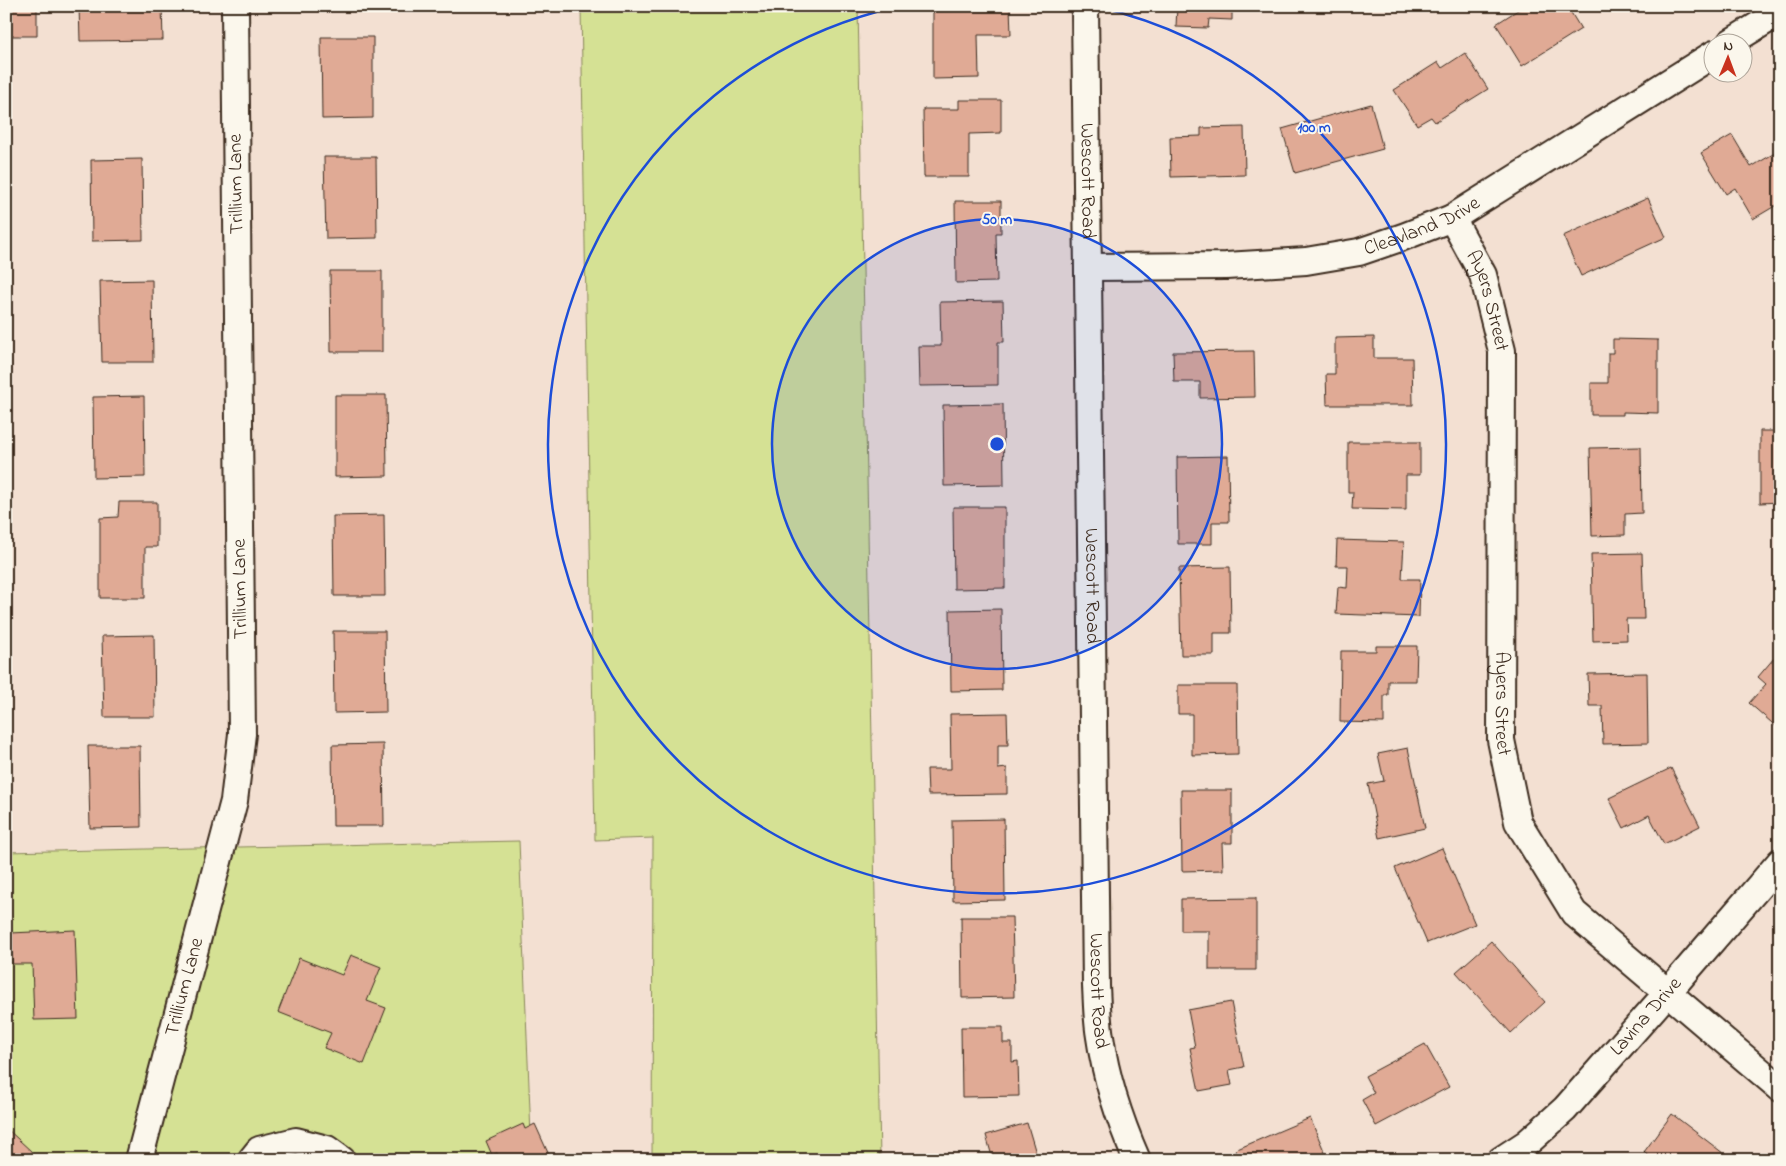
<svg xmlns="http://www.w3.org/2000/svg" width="1786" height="1166" font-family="'Indie Flower',sans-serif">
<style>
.green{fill:#d5e194;stroke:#888659}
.building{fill:#e0aa95;stroke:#3b2a1e}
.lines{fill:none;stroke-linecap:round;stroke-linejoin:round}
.street-casing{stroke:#3b2a1e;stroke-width:30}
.street{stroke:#fbf7ec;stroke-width:26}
.ring{fill:none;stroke:#1d4ed8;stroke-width:2.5}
.labels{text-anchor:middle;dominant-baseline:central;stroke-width:4;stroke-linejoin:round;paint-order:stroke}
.street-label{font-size:20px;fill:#3b2a1e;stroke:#fbf7ec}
.centre{fill:#1d4ed8;stroke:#fbf7ec;stroke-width:2.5}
.ring-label{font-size:15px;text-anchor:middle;font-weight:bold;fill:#1d4ed8;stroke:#fbf7ec;stroke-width:4;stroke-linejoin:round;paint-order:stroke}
</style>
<rect width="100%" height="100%" fill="#f3e0d2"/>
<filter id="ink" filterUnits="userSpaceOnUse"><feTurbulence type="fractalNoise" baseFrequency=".02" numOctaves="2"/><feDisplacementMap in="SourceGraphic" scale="10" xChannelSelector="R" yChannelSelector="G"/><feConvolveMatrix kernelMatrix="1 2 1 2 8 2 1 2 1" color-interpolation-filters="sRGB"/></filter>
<g filter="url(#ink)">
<path class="green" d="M 581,6 L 858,6 L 880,1160 L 652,1160 L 653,838 L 595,840 Z
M 519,841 L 532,1160 L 6,1160 L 6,852 Z"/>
<path class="building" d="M 6,6 L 37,6 L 37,36 L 6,36 Z
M 79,6 L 162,6 L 163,40 L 80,41 Z
M 968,6 L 1010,6 L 1011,35 L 978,35 L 979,78 L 933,79 L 933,11 L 968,10 Z
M 1177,6 L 1232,6 L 1232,20 L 1209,19 L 1208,28 L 1176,27 Z
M 1524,6 L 1567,6 L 1581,29 L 1522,66 L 1496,24 Z
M 321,37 L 373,37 L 373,118 L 322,119 Z
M 1465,53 L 1488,89 L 1435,122 L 1431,117 L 1417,125 L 1394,90 L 1438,62 L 1442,68 Z
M 959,100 L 1001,100 L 1001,133 L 969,134 L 969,177 L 924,177 L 923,109 L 959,109 Z
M 1371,104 L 1383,149 L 1295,173 L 1282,129 Z
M 1244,127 L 1245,175 L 1171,177 L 1170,137 L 1201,136 L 1201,128 Z
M 1732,135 L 1751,167 L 1780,150 L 1780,203 L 1753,219 L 1735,188 L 1726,194 L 1701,153 Z
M 324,157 L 376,157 L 377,238 L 326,239 Z
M 142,159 L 143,240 L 92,241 L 91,160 Z
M 1648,198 L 1666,237 L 1581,276 L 1563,236 Z
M 955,201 L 1001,201 L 1001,233 L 996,233 L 997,282 L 956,283 Z
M 330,271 L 382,271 L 382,352 L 331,352 Z
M 152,280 L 153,362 L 102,362 L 100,281 Z
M 1003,301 L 1004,342 L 998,342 L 998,385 L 919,386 L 918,346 L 941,346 L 940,302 Z
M 1374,337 L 1374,358 L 1412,358 L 1413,405 L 1327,405 L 1326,374 L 1335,374 L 1335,338 Z
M 1613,339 L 1658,340 L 1658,413 L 1623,412 L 1623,415 L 1591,415 L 1591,383 L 1608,383 L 1608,353 L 1613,353 Z
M 1254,351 L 1255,397 L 1200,398 L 1200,382 L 1174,382 L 1173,352 Z
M 335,395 L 386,395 L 387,476 L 335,477 Z
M 144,396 L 145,477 L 94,478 L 93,397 Z
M 1003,404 L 1004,485 L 944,486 L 943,405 Z
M 1760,431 L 1780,431 L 1780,502 L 1760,503 Z
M 1348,442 L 1420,442 L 1420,475 L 1406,475 L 1406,510 L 1352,509 L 1353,492 L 1348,492 Z
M 1641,447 L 1642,513 L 1625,514 L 1625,535 L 1592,536 L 1590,448 Z
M 1228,456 L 1229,522 L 1212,522 L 1212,544 L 1178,544 L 1177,457 Z
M 119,502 L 157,502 L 157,547 L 145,547 L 145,598 L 100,598 L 100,518 L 118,517 Z
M 953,507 L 1005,507 L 1005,588 L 954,589 Z
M 384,515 L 385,596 L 334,596 L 333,516 Z
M 1337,540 L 1404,542 L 1402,579 L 1420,579 L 1419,617 L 1336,614 L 1338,587 L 1347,588 L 1348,566 L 1336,566 Z
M 1642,553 L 1644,619 L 1626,619 L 1627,640 L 1593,641 L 1591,554 Z
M 1230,567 L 1231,633 L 1214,633 L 1214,655 L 1181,655 L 1179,568 Z
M 1001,609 L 1002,690 L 951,691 L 950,610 Z
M 333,631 L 385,631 L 386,712 L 334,713 Z
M 154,635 L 155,717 L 104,717 L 102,636 Z
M 1376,646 L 1417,646 L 1416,681 L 1388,681 L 1388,695 L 1384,695 L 1384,723 L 1340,722 L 1341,651 L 1376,651 Z
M 1780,651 L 1780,728 L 1779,729 L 1749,703 L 1766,684 L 1758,677 Z
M 1647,673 L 1648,743 L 1603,744 L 1602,706 L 1589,706 L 1588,674 Z
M 1178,685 L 1237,685 L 1238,754 L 1192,755 L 1192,714 L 1178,714 Z
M 1007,713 L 1008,745 L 998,745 L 998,769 L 1007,768 L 1007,794 L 928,795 L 927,769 L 951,769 L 950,714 Z
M 383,744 L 384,826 L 333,826 L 332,745 Z
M 88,746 L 140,746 L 141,827 L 90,828 Z
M 1408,748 L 1425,828 L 1379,838 L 1368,784 L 1384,781 L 1378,754 Z
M 1671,768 L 1700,826 L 1664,844 L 1649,815 L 1624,828 L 1609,798 Z
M 1181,790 L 1232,790 L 1232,843 L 1222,843 L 1223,870 L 1182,871 Z
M 1004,819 L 1005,900 L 953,901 L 952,820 Z
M 1442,848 L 1475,924 L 1427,943 L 1395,868 Z
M 1256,898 L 1256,970 L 1209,970 L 1209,931 L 1181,931 L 1181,899 Z
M 961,917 L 1012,917 L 1014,997 L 962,998 Z
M 75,930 L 78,1019 L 34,1020 L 32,964 L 12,964 L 11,933 Z
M 1491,941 L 1545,1002 L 1511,1033 L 1456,972 Z
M 351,955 L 381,967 L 367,1001 L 386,1008 L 364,1064 L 324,1048 L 331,1033 L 278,1012 L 299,958 L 342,975 Z
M 1231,1002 L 1244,1067 L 1229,1070 L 1232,1085 L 1199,1091 L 1190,1048 L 1195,1047 L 1188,1010 Z
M 961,1027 L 1003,1027 L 1003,1043 L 1012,1043 L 1012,1062 L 1018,1061 L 1019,1096 L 962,1097 Z
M 1425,1044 L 1449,1087 L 1376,1126 L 1362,1100 L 1374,1093 L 1365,1076 Z
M 1672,1114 L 1732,1160 L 1654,1160 L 1644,1152 Z
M 1310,1118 L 1328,1160 L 1239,1160 L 1235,1150 Z
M 1027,1123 L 1038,1160 L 993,1160 L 986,1135 Z
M 523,1124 L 525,1129 L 535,1124 L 549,1155 L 538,1160 L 501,1160 L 497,1153 L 492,1155 L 486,1141 Z
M 6,1128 L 32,1152 L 26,1160 L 6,1160 Z"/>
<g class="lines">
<g class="street-casing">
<g id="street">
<path id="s1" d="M 1085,6 L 1096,986 C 1097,1003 1097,1020 1100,1037 C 1106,1080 1120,1121 1137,1160"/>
<path d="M 1731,42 L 1780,12"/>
<path id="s2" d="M 1452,218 L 1483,275 L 1502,351 L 1501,740 L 1518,822 L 1574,913 L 1780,1088"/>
<path id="s3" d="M 1088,267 L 1226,266 L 1306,261 L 1359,252 L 1403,237 L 1452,218 L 1714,54"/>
<path id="s4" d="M 139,1160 L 234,801 L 242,734 L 235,6"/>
<path d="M 251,1160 L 259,1150 L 296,1141 L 327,1149 L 342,1160"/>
<path id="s5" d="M 1501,1160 L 1527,1143 L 1565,1109 L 1668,992 L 1780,862"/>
</g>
</g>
<use href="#street" class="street"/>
</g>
</g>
<circle cx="997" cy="444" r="225" fill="#1d4ed8" fill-opacity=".12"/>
<g class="ring">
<circle cx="997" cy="444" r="225"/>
<path d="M1098 7A449 449 0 1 1 896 7"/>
</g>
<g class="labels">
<g class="street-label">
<text stroke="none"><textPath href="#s1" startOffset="175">Wescott Road</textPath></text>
<text transform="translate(237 184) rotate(-91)">Trillium Lane</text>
<text stroke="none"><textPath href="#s3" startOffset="340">Cleavland Drive</textPath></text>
<text stroke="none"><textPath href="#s2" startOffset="91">Ayers Street</textPath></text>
<text stroke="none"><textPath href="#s1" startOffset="580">Wescott Road</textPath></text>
<text transform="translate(241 589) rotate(-91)">Trillium Lane</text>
<text stroke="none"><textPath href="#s2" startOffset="496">Ayers Street</textPath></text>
<text stroke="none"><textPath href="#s4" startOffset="179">Trillium Lane</textPath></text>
<text stroke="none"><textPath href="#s1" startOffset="985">Wescott Road</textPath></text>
<text stroke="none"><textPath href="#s5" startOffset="205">Lavina Drive</textPath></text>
</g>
</g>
<circle cx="997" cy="444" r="8" class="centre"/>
<g class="ring-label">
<text x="1314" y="132">100 m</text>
<text x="997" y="224">50 m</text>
</g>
<rect width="1786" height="1166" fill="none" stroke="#fbf7ec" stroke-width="25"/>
<rect x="12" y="12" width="1761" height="1141" fill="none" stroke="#3b2a1e" stroke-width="2" filter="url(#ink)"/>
<g transform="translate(1728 58) rotate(1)"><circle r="24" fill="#fbf7ec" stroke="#aea59a"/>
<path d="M0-4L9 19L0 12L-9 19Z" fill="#c8321e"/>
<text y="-8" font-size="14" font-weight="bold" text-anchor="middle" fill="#3b2a1e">N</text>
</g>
</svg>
